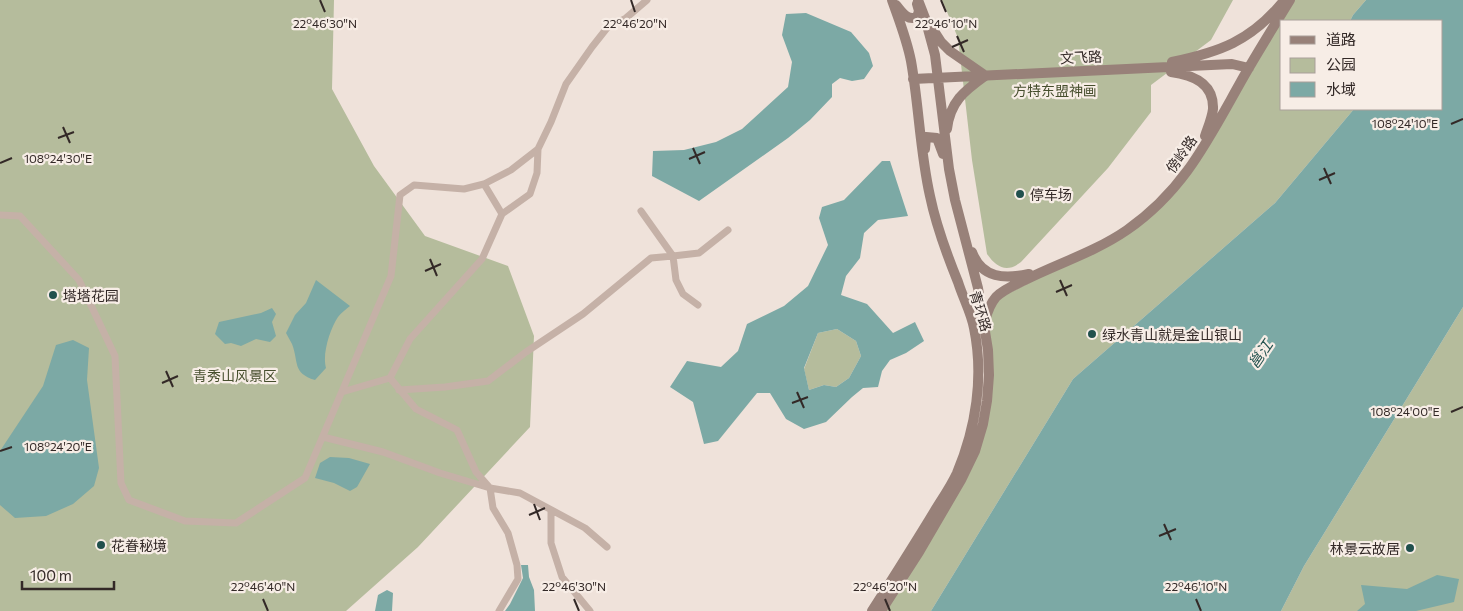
<svg xmlns="http://www.w3.org/2000/svg" width="1463" height="611" font-family="Commissioner,'Noto Sans SC',sans-serif">
<style>
.green{fill:#b5bc9c}
.water{fill:#7ca9a5;fill-rule:evenodd}
.lines{fill:none;stroke-linecap:round;stroke-linejoin:round}
.street{stroke:#c5b1a7;stroke-width:7}
.secondary{stroke:#988179;stroke-width:10}
.ticks{fill:none;stroke:#332927;stroke-width:2}
.poi-dot{fill:#21504d;stroke:#f7ede6;stroke-width:2}
.labels{text-anchor:middle;dominant-baseline:central;stroke-width:4.5;stroke-linejoin:round;paint-order:stroke}
.street-label{font-size:14px;fill:#332927;stroke:#f7ede6}
.park-label{font-size:14px;fill:#464e2d;stroke:#f7ede6}
.poi-label{font-size:14px;fill:#332927;stroke:#f7ede6;text-anchor:start}
.water-label{font-size:15px;font-style:italic;fill:#21504d;stroke:#f7ede6}
.ticks-label{font-size:12px;text-anchor:middle;fill:#332927;stroke:#f7ede6;stroke-width:4.5;stroke-linejoin:round;paint-order:stroke}
</style>
<rect width="100%" height="100%" fill="#efe2da"/>
<path class="green" d="M 0,0 L 334,0 L 332,89 L 374,166 L 425,236 L 508,266 L 534,336 L 530,427 L 418,547 L 346,611 L 0,611 Z
M 942,0 L 1233,0 L 1211,40 L 1151,85 L 1151,112 L 1108,168 L 1021,262 C 1007,273 997,268 987,254 L 972,160 L 958,38 Z
M 1290,0 L 1366,0 L 1353,15 L 1350,21 L 1282,21 L 1282,109 L 1354,109 L 1275,203 L 1073,379 L 931,611 L 881,611 L 961,480 L 987,401 L 985,325 L 993,301 L 1102,246 L 1169,194 Z
M 1463,307 L 1463,611 L 1281,611 L 1304,566 Z
M 837,329 L 856,341 L 861,356 L 849,378 L 836,387 L 824,385 L 809,390 L 804,369 L 818,333 Z"/>
<path class="water" d="M 1366,0 L 1463,0 L 1463,307 L 1304,566 L 1281,611 L 931,611 L 1073,379 L 1275,203 L 1354,109 L 1442,109 L 1442,21 L 1350,21 L 1353,15 Z
M 806,13 L 851,32 L 869,53 L 873,66 L 864,79 L 852,81 L 840,78 L 832,84 L 832,97 L 810,120 L 788,138 L 699,201 L 652,176 L 653,151 L 684,150 L 716,142 L 742,129 L 788,87 L 792,62 L 782,35 L 786,14 Z
M 882,161 L 890,161 L 908,216 L 878,220 L 864,233 L 860,258 L 846,276 L 841,295 L 867,304 L 893,333 L 915,322 L 924,341 L 906,353 L 890,360 L 882,371 L 878,387 L 863,388 L 852,397 L 826,422 L 804,429 L 786,419 L 770,393 L 757,393 L 718,441 L 704,444 L 693,402 L 670,387 L 687,361 L 721,367 L 738,351 L 747,324 L 784,306 L 808,286 L 828,245 L 819,218 L 822,207 L 844,200 ZM 837,329 L 856,341 L 861,356 L 849,378 L 836,387 L 824,385 L 809,390 L 804,368 L 818,333 Z
M 316,280 L 350,306 C 346,309 341,313 338,317 C 330,329 322,354 326,368 L 315,380 C 292,373 299,362 292,344 C 290,340 288,337 286,333 L 295,315 L 306,303 Z
M 272,308 L 276,314 L 272,322 L 276,336 L 270,342 L 256,339 L 241,346 L 231,343 L 225,344 L 215,334 L 219,322 L 261,313 Z
M 73,340 L 89,348 L 87,380 L 99,468 L 94,486 L 73,504 L 46,516 L 15,518 L 0,505 L 0,451 L 43,386 L 56,345 Z
M 330,457 L 349,458 L 370,464 L 357,487 L 350,491 L 334,483 L 315,478 L 320,463 Z
M 521,565 L 528,565 L 529,577 L 534,590 L 535,611 L 505,611 L 510,604 L 523,578 Z
M 1437,575 L 1459,579 L 1454,602 L 1416,611 L 1357,611 L 1365,604 L 1361,585 L 1407,589 Z
M 387,590 L 393,593 L 392,611 L 375,611 L 378,595 Z"/>
<g class="lines">
<path class="street" d="M 484,184 L 502,214
M 0,215 L 20,216 L 79,280 L 115,356 L 121,483 L 129,500 L 185,521 L 236,523 L 305,478 L 391,276 L 400,195 L 414,185 L 464,189 L 484,184 L 511,170 L 538,149 L 551,122 L 566,84 L 592,47 L 607,28 L 626,18 L 647,0
M 698,305 L 683,294 L 676,280 L 673,256 L 699,253 L 728,230
M 390,378 L 416,409 L 457,430 L 476,472 L 490,488 L 520,493 L 585,528 L 607,547
M 399,390 L 445,387 L 488,381 L 526,352 L 583,314 L 651,258 L 673,256 L 641,211
M 342,392 L 390,378 L 410,339 L 482,259 L 502,214 L 530,194 L 537,173 L 538,149
M 323,437 L 383,452 L 440,473 L 490,488 L 493,508 L 508,533 L 517,565 L 518,579 L 499,611
M 551,510 L 551,543 L 562,577 L 590,611"/>
<path class="secondary" d="M 896,5 C 902,12 907,21 917,17 L 919,11 L 917,4
M 930,25 L 941,42 L 950,51 L 986,76
M 1172,62 C 1220,52 1250,41 1282,3
M 1171,72 C 1193,75 1214,83 1213,109 C 1212,118 1208,127 1205,136
M 913,79 L 1232,64 L 1249,68
M 947,129 C 950,102 964,91 985,76
M 925,149 L 926,137 L 937,138 L 943,154
M 972,252 C 982,279 1005,279 1029,274
M 985,321 C 987,313 990,304 996,297 C 1004,289 1015,285 1025,280 C 1059,263 1095,252 1127,230 C 1183,191 1207,142 1239,85 C 1255,56 1273,28 1290,0
M 872,611 C 893,578 914,545 934,512 C 942,499 951,486 957,473 C 976,428 984,377 974,328 C 971,312 963,298 958,282 C 947,255 936,225 930,196 C 920,152 919,106 911,61 C 907,40 899,20 892,0
M 881,611 L 919,552 L 961,480 L 975,451 L 983,424 L 987,401 L 989,375 L 988,350 L 978,288 L 955,200 L 949,169 L 935,55 L 925,18 L 918,0"/>
</g>
<path class="ticks" d="M 320,0 L 325,12M 631,0 L 635,12M 941,0 L 946,12M 957,36 L 964,52M 952,47 L 968,40M 1451,124 L 1463,119M 63,127 L 70,143M 58,138 L 74,132M 693,148 L 700,164M 689,159 L 705,152M 0,163 L 12,158M 1324,168 L 1331,184M 1319,180 L 1335,173M 430,259 L 437,276M 425,271 L 441,264M 1060,280 L 1067,296M 1056,292 L 1072,285M 166,371 L 173,387M 162,383 L 178,376M 797,392 L 804,408M 792,403 L 808,397M 1451,412 L 1463,407M 0,451 L 12,447M 534,504 L 540,520M 529,515 L 545,508M 1164,524 L 1171,540M 1159,536 L 1176,529M 263,599 L 268,611M 574,599 L 579,611M 885,599 L 890,611M 1196,599 L 1201,611"/>
<g class="poi-dot">
<circle cx="1020" cy="194" r="5"/>
<circle cx="53" cy="295" r="5"/>
<circle cx="1092" cy="334" r="5"/>
<circle cx="101" cy="545" r="5"/>
<circle cx="1410" cy="548" r="5"/>
</g>
<g class="labels">
<g class="street-label">
<text transform="translate(1081 57) rotate(-3)">文飞路</text>
<text transform="translate(1181 154) rotate(-55)">傍岭路</text>
<text transform="translate(981 311) rotate(73)">青环路</text>
</g>
<g class="park-label">
<text x="1055" y="90">方特东盟神画</text>
<text x="235" y="375">青秀山风景区</text>
</g>
<g class="poi-label">
<text x="1030" y="194">停车场</text>
<text x="63" y="295">塔塔花园</text>
<text x="1102" y="334">绿水青山就是金山银山</text>
<text x="111" y="545">花眷秘境</text>
<text x="1400" y="548" text-anchor="end">林景云故居</text>
</g>
<g class="water-label">
<text transform="translate(1260 354) rotate(-56)">邕江</text>
</g>
</g>
<g class="ticks-label">
<text x="325" y="28">22°46'30"N</text>
<text x="635" y="28">22°46'20"N</text>
<text x="946" y="28">22°46'10"N</text>
<text x="1405" y="128">108°24'10"E</text>
<text x="58" y="163">108°24'30"E</text>
<text x="1405" y="416">108°24'00"E</text>
<text x="58" y="451">108°24'20"E</text>
<text x="263" y="591">22°46'40"N</text>
<text x="574" y="591">22°46'30"N</text>
<text x="885" y="591">22°46'20"N</text>
<text x="1196" y="591">22°46'10"N</text>
</g>
<rect x="1280" y="20" width="162" height="90" fill="#f7ede6" stroke="#a99f9a"/>
<rect x="1290" y="36" width="25" height="8" fill="#988179" stroke="#a99f9a"/>
<text x="1326" y="45" font-size="15" fill="#332927">道路</text>
<rect x="1290" y="58" width="25" height="15" fill="#b5bc9c" stroke="#a99f9a"/>
<text x="1326" y="70" font-size="15" fill="#332927">公园</text>
<rect x="1290" y="82" width="25" height="15" fill="#7ca9a5" stroke="#a99f9a"/>
<text x="1326" y="95" font-size="15" fill="#332927">水域</text>
<path d="M22 581v8h92v-8" fill="none" stroke="#332927" stroke-width="2.5"/>
<text x="30" y="581" font-size="15" fill="#332927" stroke="#f7ede6" stroke-width="4" paint-order="stroke">100 m</text>
</svg>
